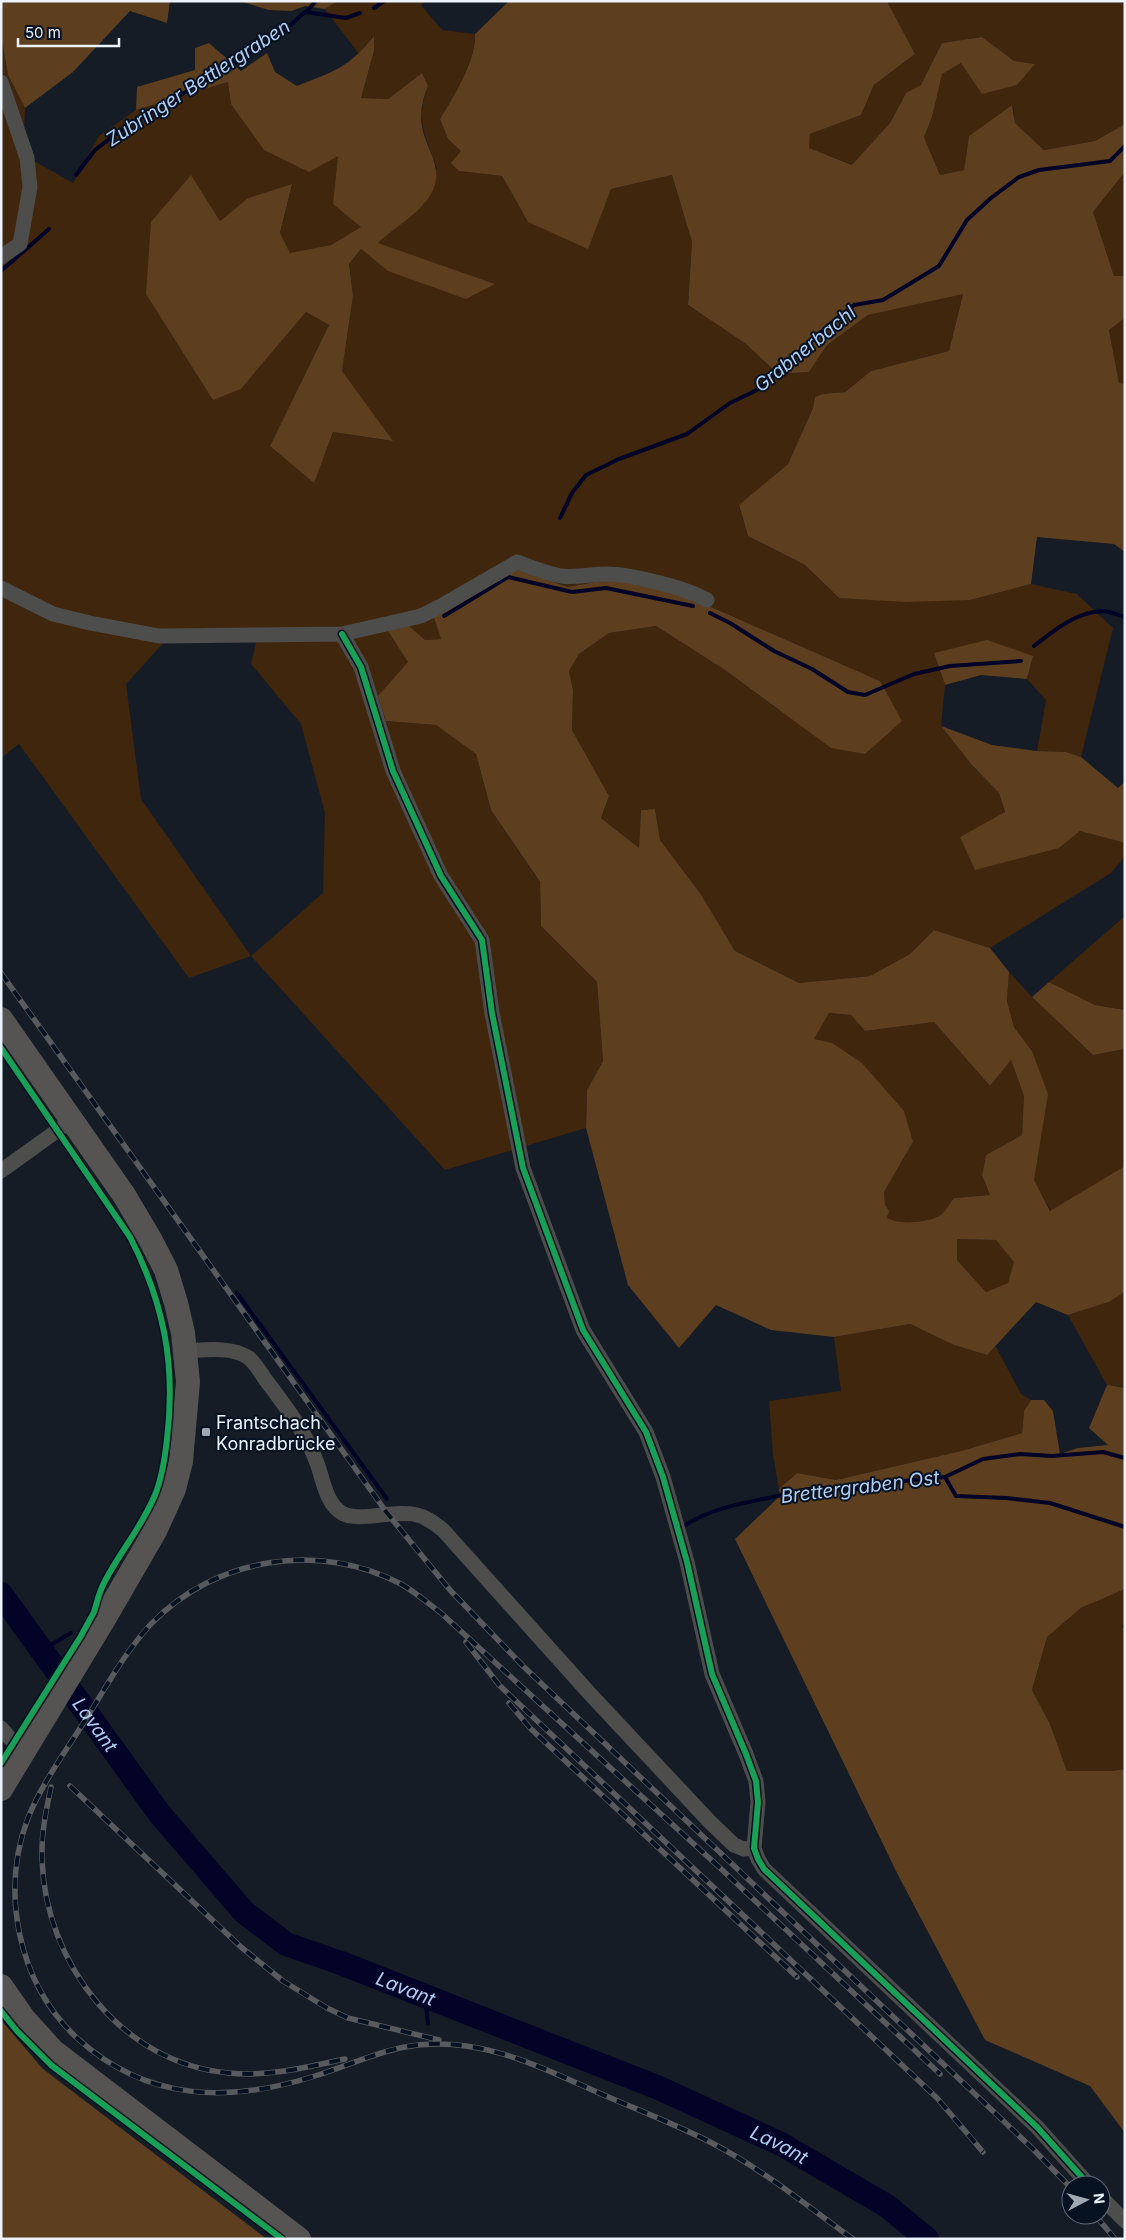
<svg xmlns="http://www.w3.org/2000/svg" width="1126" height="2240" font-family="Inter,sans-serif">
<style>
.green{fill:#3f260c;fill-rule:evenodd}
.forest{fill:#5d3e1f;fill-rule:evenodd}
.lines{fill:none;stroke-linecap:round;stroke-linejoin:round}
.stream{stroke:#020326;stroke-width:4}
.river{stroke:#020326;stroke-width:24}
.minor{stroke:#4d4d4c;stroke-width:15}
.primary{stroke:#565452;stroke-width:24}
.rail-casing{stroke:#585a5d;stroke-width:5.5}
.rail{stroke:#061222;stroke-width:4;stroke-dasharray:11;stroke-linecap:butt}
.cycleway-casing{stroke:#061222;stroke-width:9}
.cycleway{stroke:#1a9f57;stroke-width:6}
.poi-dot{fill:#a1a8b2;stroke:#061222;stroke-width:2}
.labels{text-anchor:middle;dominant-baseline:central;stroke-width:4;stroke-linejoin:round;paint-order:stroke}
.poi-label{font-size:18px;fill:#ecf3fd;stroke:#061222;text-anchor:start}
.water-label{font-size:19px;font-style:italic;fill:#b0cdf2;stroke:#061222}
</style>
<rect width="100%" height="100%" fill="#151c26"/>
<path class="green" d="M 335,1 L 425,1 L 421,5 L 442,30 L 475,34 C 477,59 453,98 440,119 L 448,139 L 462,151 L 459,171 L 502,176 L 528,222 L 611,189 L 672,175 L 692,242 L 688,305 L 746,344 L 778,374 L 809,372 L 827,345 L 868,315 L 963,293 L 949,351 L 871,371 L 845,392 L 822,394 L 815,397 L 813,408 L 788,464 L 739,506 L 748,536 L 805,565 L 839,598 L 970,600 L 1031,584 L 1077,594 L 1113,628 L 1081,757 L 1066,752 L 1037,751 L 1046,700 L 1027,679 L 1033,656 L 934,653 L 945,685 L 941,726 L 971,764 L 999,793 L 1005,813 L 960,837 L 1059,848 L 1080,831 L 1125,843 L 1125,856 L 1111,873 L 990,948 L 934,930 L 910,954 L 870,976 L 799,983 L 735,951 L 700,893 L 660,840 L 655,809 L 641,810 L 639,848 L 601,818 L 609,796 L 572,730 L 573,690 L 569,671 L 579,654 L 609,633 L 656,626 L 725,670 L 779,710 L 880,681 L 661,585 L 606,580 L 569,587 L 510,569 L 441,639 L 425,640 L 406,623 L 389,632 L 409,662 L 386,721 L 436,725 L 476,754 L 491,810 L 540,883 L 541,926 L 597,982 L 603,1061 L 587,1090 L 586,1128 L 445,1170 L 251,956 L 189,978 L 19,744 L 1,758 L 1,36 L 8,75 L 25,108 L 24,132 L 34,161 L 73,183 L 99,136 L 136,110 L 228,82 L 338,156 L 362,227 L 331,245 L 290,254 L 280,233 L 292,184 L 248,198 L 220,221 L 191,176 L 241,389 L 306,312 L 329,325 L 270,446 L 314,482 L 333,432 L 392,441 L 342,371 L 353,296 L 349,264 L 361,249 L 388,271 L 494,284 L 377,243 L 416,212 L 437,168 C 425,136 415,120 428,86 L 422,73 L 388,99 L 361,98 L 374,51 L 373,37 L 359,54 L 325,9 ZM 259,629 L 251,664 L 301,724 L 325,813 L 323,893 L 251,956 L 141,799 L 126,684 L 175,630 Z
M 887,1 L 1125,1 L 1125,124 L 1095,141 L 1044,150 L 1015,123 L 1013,106 L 969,136 L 964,170 L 940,175 L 924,137 L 932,117 L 941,74 L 961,63 L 1017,85 L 1034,64 L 1014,61 L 982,37 L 942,43 L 921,86 L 906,93 L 890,123 L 853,165 L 808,148 L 810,134 L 861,115 L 874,85 L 915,54 Z
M 1125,172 L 1125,276 L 1114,276 L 1093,212 Z
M 1125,318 L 1125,384 L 1119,384 L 1109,330 Z
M 1125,916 L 1125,1010 L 1095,1005 L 1049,982 Z
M 1009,972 L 1032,997 L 1093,1055 L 1125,1049 L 1125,1166 L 1051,1211 L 1033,1180 L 1047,1094 L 1032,1051 L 1014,1027 L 1007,1001 Z
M 828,1013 L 851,1015 L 865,1031 L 934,1022 L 990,1086 L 1011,1060 L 1024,1096 L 1022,1135 L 986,1155 L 982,1175 L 990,1195 L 954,1198 C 950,1203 946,1210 942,1214 C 930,1223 899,1225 886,1218 L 889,1211 L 885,1204 L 884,1192 L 913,1142 L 814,1039 Z
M 957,1239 L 996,1240 L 1015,1262 L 1008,1283 L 986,1292 L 957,1260 Z
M 1125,1292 L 1125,1388 L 1107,1385 L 1068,1315 L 1109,1302 Z
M 910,1324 L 954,1345 L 987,1355 L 995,1345 L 1021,1394 L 1031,1400 L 1024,1411 L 1022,1433 L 961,1451 L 836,1480 L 797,1473 L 779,1489 L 773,1455 L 769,1401 L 841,1391 L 834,1337 Z
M 1125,1589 L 1125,1625 L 1122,1626 L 1125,1631 L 1125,1769 L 1112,1771 L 1067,1771 L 1050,1724 L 1032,1690 L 1047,1637 L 1081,1608 Z"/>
<path class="forest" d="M 1,1 L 170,1 L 167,23 L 130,11 L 73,72 L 25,108 L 8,75 L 1,35 Z
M 239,1 L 335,1 L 336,2 L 325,9 L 305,6 L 291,11 L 269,10 Z
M 509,1 L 887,1 L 915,54 L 874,85 L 861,115 L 810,134 L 809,148 L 852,165 L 890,123 L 906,93 L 921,85 L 942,43 L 982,37 L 1014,61 L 1035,64 L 1017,85 L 982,94 L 961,63 L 942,74 L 932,117 L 924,137 L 940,175 L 964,170 L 969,136 L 1012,105 L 1015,123 L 1044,150 L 1095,141 L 1125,124 L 1125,172 L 1093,212 L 1114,276 L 1125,276 L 1125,318 L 1109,330 L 1119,383 L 1125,384 L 1125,552 L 1114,544 L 1037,537 L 1031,584 L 970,600 L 905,602 L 839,598 L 805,565 L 748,536 L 739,505 L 788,464 L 813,408 L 815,397 L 822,394 L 845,392 L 871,371 L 949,351 L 963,294 L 868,315 L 827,345 L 809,372 L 778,374 L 746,344 L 688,305 L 692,242 L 672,175 L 611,189 L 588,249 L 528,222 L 502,176 L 459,171 L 451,163 L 461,151 L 448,139 L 440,119 C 453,98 477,59 475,34 Z
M 374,36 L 374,51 L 361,98 L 388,99 L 422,73 L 428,86 C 422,100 419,115 423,131 C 428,152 443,168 433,190 C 422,213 396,226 378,243 L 495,284 L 466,299 L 388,271 L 361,249 L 349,264 L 353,296 L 342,371 L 393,441 L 333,432 L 314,483 L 270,446 L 329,325 L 306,312 L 241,389 L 213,400 L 146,294 L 151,222 L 191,175 L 220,221 L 248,198 L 292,184 L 280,233 L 290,253 L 331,245 L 361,227 L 333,204 L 338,156 L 309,172 L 264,150 L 231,104 L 228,82 L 136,110 L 137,87 L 195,70 L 195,48 L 209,43 L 241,71 L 267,53 L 275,72 L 297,86 C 335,71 348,68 374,36 Z
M 511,568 L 568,587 L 606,580 L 661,585 L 880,681 L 902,721 L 865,754 L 831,748 L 725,670 L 656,626 L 609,633 L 579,654 L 569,671 L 573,690 L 572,730 L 609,796 L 601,818 L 639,848 L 641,810 L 655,809 L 660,840 L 700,893 L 735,951 L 799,983 L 870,976 L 910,954 L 934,930 L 990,948 L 1009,972 L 1007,1001 L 1014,1027 L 1032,1051 L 1048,1094 L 1034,1180 L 1050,1211 L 1125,1166 L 1125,1292 L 1109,1302 L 1068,1315 L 1036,1302 L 987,1355 L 954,1345 L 910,1324 L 834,1337 L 771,1330 L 716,1305 L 679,1348 L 628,1285 L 586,1128 L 587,1090 L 603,1061 L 597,982 L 541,926 L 540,882 L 491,810 L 476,754 L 436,725 L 386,721 L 378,696 L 408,662 L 388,631 L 406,623 L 425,640 L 441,639 L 434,617 ZM 829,1013 L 851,1015 L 865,1031 L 934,1022 L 990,1086 L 1011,1060 L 1024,1096 L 1022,1135 L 986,1155 L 982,1175 L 990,1195 L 954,1198 C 950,1203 946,1210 942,1214 C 930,1223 899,1225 887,1218 L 889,1211 L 885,1204 L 884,1192 L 913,1142 L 904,1111 L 862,1063 L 832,1043 L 814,1039 ZM 957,1239 L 996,1240 L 1014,1262 L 1008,1283 L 986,1292 L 957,1260 Z
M 987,640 L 1033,656 L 1027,679 L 981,675 L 945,685 L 934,653 Z
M 941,726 L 992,745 L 1037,751 L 1066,752 L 1081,757 L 1118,788 L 1125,782 L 1125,843 L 1080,831 L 1059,848 L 975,870 L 960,837 L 1005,812 L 999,793 L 971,764 Z
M 1049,982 L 1095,1005 L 1125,1010 L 1125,1049 L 1093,1055 L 1032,997 Z
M 1107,1385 L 1125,1388 L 1125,1589 L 1081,1608 L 1047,1637 L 1032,1690 L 1050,1724 L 1067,1771 L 1112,1771 L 1125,1769 L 1125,2133 L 1090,2086 L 985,2040 L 898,1875 L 735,1539 L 780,1496 L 779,1489 L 797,1473 L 836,1480 L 961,1451 L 1022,1433 L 1024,1411 L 1031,1400 L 1044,1400 L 1053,1411 L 1060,1454 L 1078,1448 L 1108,1445 L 1089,1428 Z
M 1,2020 L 43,2069 L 267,2239 L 1,2239 Z"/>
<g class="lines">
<path class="stream" d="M 374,8 L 384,1
M 306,12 L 316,1
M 76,175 L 95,150 L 126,126 L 214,76 L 279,35 L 305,12 L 346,18 L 360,13
M 1,271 L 49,229
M 560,518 L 572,493 L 586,475 L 619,459 L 687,434 L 730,403 L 757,390 L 830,324 L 854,305 L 883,300 L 939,266 L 967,220 L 991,198 L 1019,177 L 1039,170 L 1110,161 L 1125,146
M 710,613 L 730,623 L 774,651 L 812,669 L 848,692 L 865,695 L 914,674 L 950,666 L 1021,661
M 444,616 L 508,577 L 572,592 L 606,588 L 693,606
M 1034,646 C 1053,631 1076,612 1102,611 C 1109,611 1118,615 1125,617
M 237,1293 L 387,1499
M 945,1477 L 956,1496 L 1006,1498 L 1050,1503 L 1125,1527
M 684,1526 C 718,1503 764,1501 803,1490 L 816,1488 L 862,1489 L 904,1481 L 945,1477 L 983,1459 L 1020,1454 L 1052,1456 L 1103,1452 L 1125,1458
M 42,1650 L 71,1633
M 425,1996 L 428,2024"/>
<path class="river" id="s1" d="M 1,1594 L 159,1813 L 244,1912 L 286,1944 L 341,1963 L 659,2088 L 781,2144 L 887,2206 L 927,2239"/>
<path class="minor" d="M 1,82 L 27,158 L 30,187 L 20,244 L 1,257
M 1,588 L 53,614 L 90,623 L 159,636 L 342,634 L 421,616 L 441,606 L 517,562 C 531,567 545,573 561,576 C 577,578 591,574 607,574 C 630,574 687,588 707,600
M 342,634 L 361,667 L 393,771 L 441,876 L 482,940 L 492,1013 L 523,1168 L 583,1330 L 646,1432 L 663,1477 L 687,1562 L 712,1674 L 746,1754 L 756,1781 L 758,1802 L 754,1848 L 758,1859 L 764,1869 L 1037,2127 L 1089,2185
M 1,1171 L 72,1120
M 186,1351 C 205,1350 232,1346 249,1358 C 255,1363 261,1373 265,1379 C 285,1406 306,1432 317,1463 C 323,1479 326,1504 342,1513 C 357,1523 396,1509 417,1515 C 427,1517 435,1524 443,1530 L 591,1695 L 710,1822 L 734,1845 L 744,1849 L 754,1848
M 1,1728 L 22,1752
M 1101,2197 L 1125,2221"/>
<path class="primary" d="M 1,1019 L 124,1195 L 150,1239 L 166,1270 L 176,1303 L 183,1333 L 188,1382 L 181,1461 L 174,1489 L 155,1531 L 104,1619 L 1,1789
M 1,1986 L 24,2019 L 53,2051 L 299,2239"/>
<g class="rail-casing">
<path id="rail" d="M 1,973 L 387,1513 L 450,1590 L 524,1667 L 1033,2149 L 1071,2188
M 466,1642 L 499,1685 L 937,2098 L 983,2152
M 509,1703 L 530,1728 L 797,1977
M 70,1786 L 241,1947 L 283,1981 L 327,2008 L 348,2018 L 439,2040
M 51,1787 C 46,1811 41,1834 42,1859 C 45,1963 122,2064 229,2073 C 269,2077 307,2067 345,2059
M 1095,2215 L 1115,2239
M 853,2239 C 807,2206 761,2168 710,2142 C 671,2122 630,2107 590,2089 C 550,2071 510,2052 466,2046 C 404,2037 371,2058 315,2076 C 229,2103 147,2102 77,2038 C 18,1983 0,1892 28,1818 C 42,1783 66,1751 86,1719 C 106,1687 125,1652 151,1624 C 215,1557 320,1541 401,1584 C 415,1592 428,1603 441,1613 L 719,1867 L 940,2074"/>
</g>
<use href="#rail" class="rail"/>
<g class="cycleway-casing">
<path id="cycleway" d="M 342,634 L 361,667 L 393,771 L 441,876 L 482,940 L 492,1013 L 523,1168 L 583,1330 L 646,1432 L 663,1477 L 687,1562 L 712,1674 L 746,1754 L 756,1781 L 758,1802 L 754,1848 L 758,1859 L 764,1869 L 1037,2127 L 1089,2185
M 1,1048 L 130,1237 C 164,1303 176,1365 167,1439 C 165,1457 162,1478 155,1495 C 142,1527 119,1553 104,1583 C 99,1592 97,1603 94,1612 C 90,1620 85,1628 81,1636 L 1,1763
M 1,2011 L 17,2031 L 51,2065 L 282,2239"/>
</g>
<use href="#cycleway" class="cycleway"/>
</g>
<rect class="poi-dot" x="201" y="1427" width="10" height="10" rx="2.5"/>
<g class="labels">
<g class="poi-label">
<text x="216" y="1422">Frantschach<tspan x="216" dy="21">Konradbrücke</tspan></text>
</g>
<g class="water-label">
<text transform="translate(198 83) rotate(-33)">Zubringer Bettlergraben</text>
<text transform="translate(805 349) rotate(-39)">Grabnerbachl</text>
<text transform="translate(860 1487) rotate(-7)">Brettergraben Ost</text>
<text stroke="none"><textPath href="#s1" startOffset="161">Lavant</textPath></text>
<text stroke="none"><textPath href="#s1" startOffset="581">Lavant</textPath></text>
<text stroke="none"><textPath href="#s1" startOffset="986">Lavant</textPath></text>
</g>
</g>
<rect width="1126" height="2240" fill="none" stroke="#ecf3fd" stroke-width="5"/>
<g transform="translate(1086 2200) rotate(84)"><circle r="24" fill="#061222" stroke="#626c7a"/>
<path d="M0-4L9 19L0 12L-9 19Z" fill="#a1a8b2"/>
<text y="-8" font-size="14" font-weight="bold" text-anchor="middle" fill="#ecf3fd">N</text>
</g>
<path d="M18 38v8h101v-8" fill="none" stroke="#ecf3fd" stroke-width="2.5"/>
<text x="25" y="38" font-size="15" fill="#ecf3fd" stroke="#061222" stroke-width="4" paint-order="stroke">50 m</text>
</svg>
